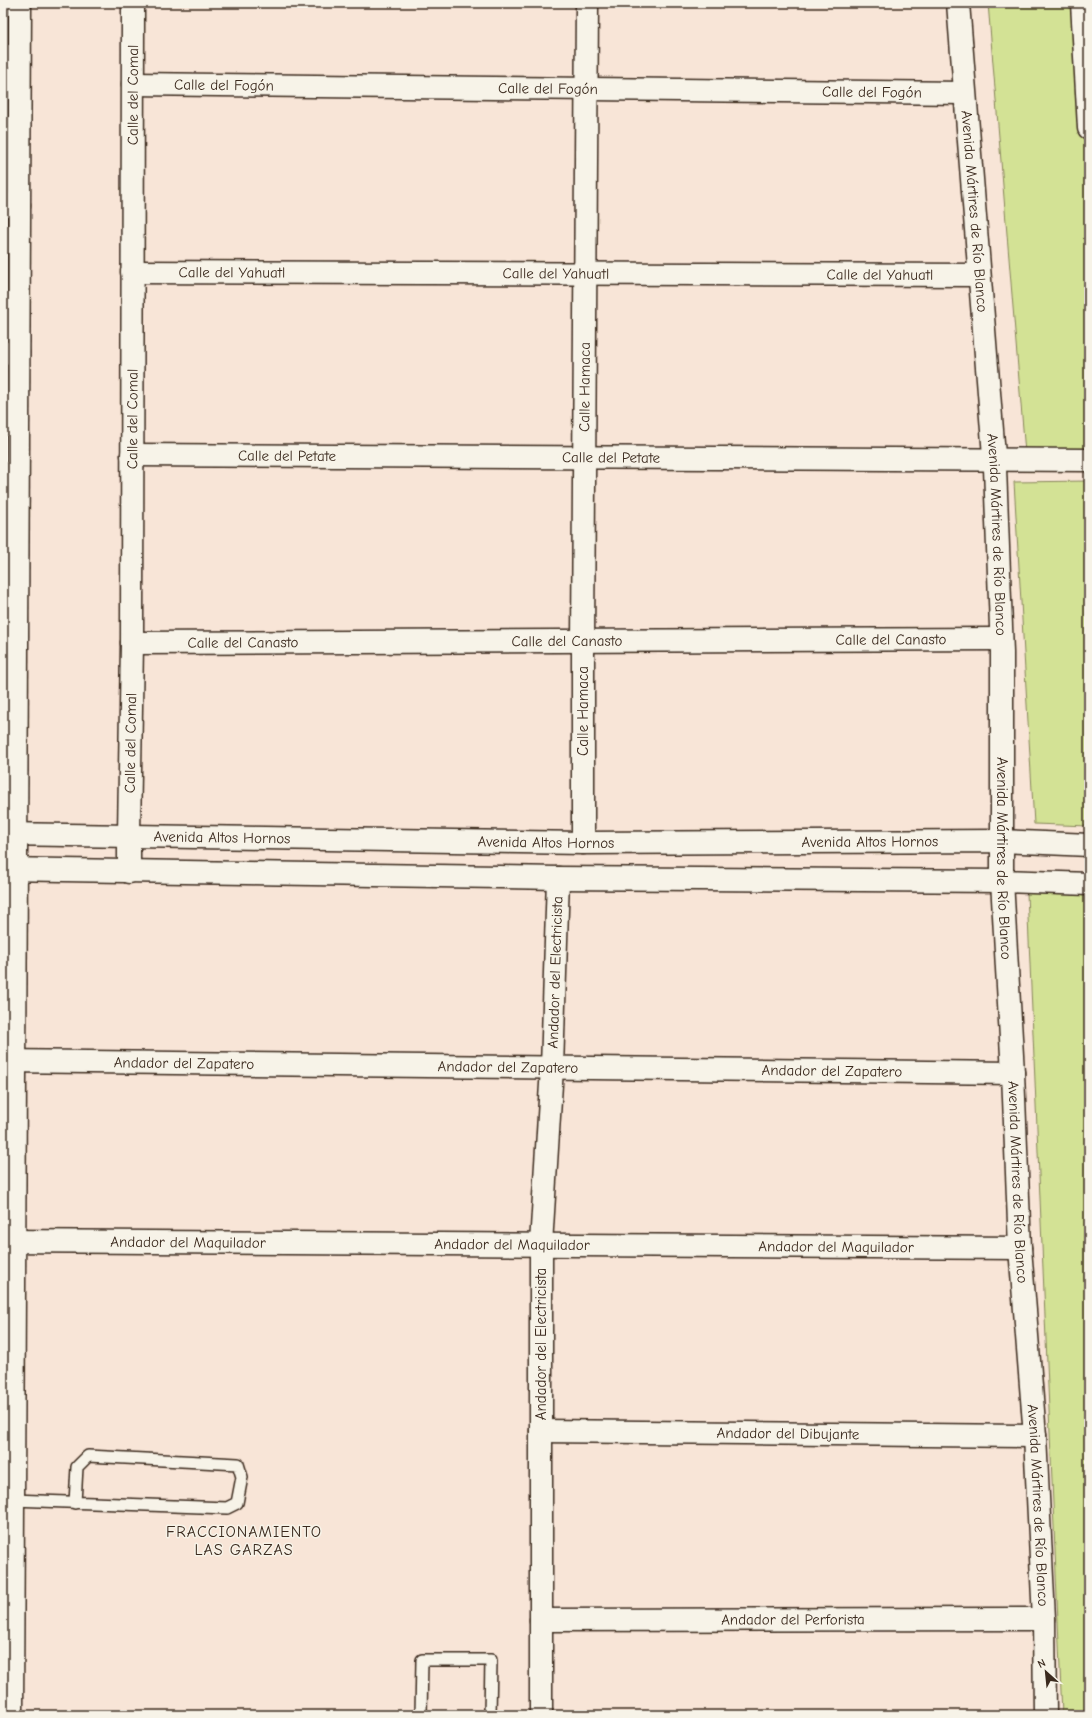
<svg xmlns="http://www.w3.org/2000/svg" width="1092" height="1718" font-family="'Comic Neue',sans-serif">
<style>
.green{fill:#d3e295;stroke:#87865a}
.lines{fill:none;stroke-linecap:round;stroke-linejoin:round}
.lane-casing{stroke:#3b2a1e;stroke-width:14}
.street-casing{stroke:#3b2a1e;stroke-width:25}
.secondary-casing{stroke:#3b2a1e;stroke-width:25}
.lane{stroke:#f7f3e8;stroke-width:11}
.street{stroke:#f7f3e8;stroke-width:22}
.secondary{stroke:#f7f3e8;stroke-width:22}
.labels{text-anchor:middle;dominant-baseline:central;stroke-width:3;stroke-linejoin:round;paint-order:stroke}
.street-label{font-size:15px;fill:#3b2a1e;stroke:#f7f3e8}
.neighbourhood-label{font-size:16px;letter-spacing:1px;fill:#3b2a1e;stroke:#f7f3e8}
</style>
<rect width="100%" height="100%" fill="#f8e5d7"/>
<filter id="ink" filterUnits="userSpaceOnUse"><feTurbulence type="fractalNoise" baseFrequency=".025" numOctaves="2"/><feDisplacementMap in="SourceGraphic" scale="8" xChannelSelector="R" yChannelSelector="G"/><feConvolveMatrix kernelMatrix="1 2 1 2 8 2 1 2 1" color-interpolation-filters="sRGB"/></filter>
<g filter="url(#ink)">
<path class="green" d="M 988,3 L 1079,3 L 1089,170 L 1089,452 L 1025,453 Z
M 1089,481 L 1089,826 L 1034,824 L 1014,482 Z
M 1089,892 L 1089,1715 L 1062,1715 L 1027,893 Z"/>
<g class="lines">
<g class="lane-casing">
<path id="lane" d="M 13,1500 L 227,1508 L 237,1503 L 242,1477 L 238,1464 L 88,1456 L 77,1467 L 75,1503
M 421,1715 L 422,1660 L 491,1660 L 490,1715"/>
</g>
<g class="street-casing">
<g id="street">
<path d="M 3,56 L 19,56"/>
<path id="s1" d="M 133,84 L 964,93"/>
<path d="M 3,205 L 19,205"/>
<path id="s2" d="M 132,272 L 979,275"/>
<path d="M 3,353 L 18,353"/>
<path id="s3" d="M 132,455 L 1089,460"/>
<path id="s4" d="M 132,643 L 1001,639"/>
<path d="M 129,835 L 129,872"/>
<path id="s5" d="M 583,843 L 583,642 L 587,3"/>
<path id="s6" d="M 3,1061 L 1013,1073"/>
<path id="s7" d="M 3,1241 L 1020,1248"/>
<path id="s8" d="M 541,1431 L 1035,1436"/>
<path id="s9" d="M 541,1620 L 1044,1619"/>
<path id="s10" d="M 541,1715 L 541,1244 L 552,1068 L 558,878"/>
</g>
</g>
<g class="secondary-casing">
<g id="secondary">
<path id="s11" d="M 958,3 L 995,468 L 1002,653 L 1002,881 L 1013,1073 L 1020,1248 L 1035,1436 L 1044,1619 L 1045,1715"/>
<path d="M 1082,3 L 1089,128"/>
<path id="s12" d="M 3,834 L 583,843 L 1002,841 L 1089,845"/>
<path id="s13" d="M 129,835 L 132,643 L 133,3"/>
<path d="M 3,869 L 558,878 L 1002,881 L 1089,884"/>
<path d="M 12,1715 L 20,3"/>
</g>
</g>
<use href="#lane" class="lane"/>
<use href="#street" class="street"/>
<use href="#secondary" class="secondary"/>
</g>
</g>
<g class="labels">
<g class="street-label">
<text stroke="none"><textPath href="#s1" startOffset="91">Calle del Fogón</textPath></text>
<text stroke="none"><textPath href="#s1" startOffset="415">Calle del Fogón</textPath></text>
<text stroke="none"><textPath href="#s1" startOffset="739">Calle del Fogón</textPath></text>
<text stroke="none"><textPath href="#s13" startOffset="740">Calle del Comal</textPath></text>
<text stroke="none"><textPath href="#s11" startOffset="209">Avenida Mártires de Río Blanco</textPath></text>
<text stroke="none"><textPath href="#s2" startOffset="100">Calle del Yahuatl</textPath></text>
<text stroke="none"><textPath href="#s2" startOffset="424">Calle del Yahuatl</textPath></text>
<text stroke="none"><textPath href="#s2" startOffset="748">Calle del Yahuatl</textPath></text>
<text stroke="none"><textPath href="#s5" startOffset="456">Calle Hamaca</textPath></text>
<text stroke="none"><textPath href="#s13" startOffset="416">Calle del Comal</textPath></text>
<text stroke="none"><textPath href="#s3" startOffset="155">Calle del Petate</textPath></text>
<text stroke="none"><textPath href="#s3" startOffset="479">Calle del Petate</textPath></text>
<text stroke="none"><textPath href="#s11" startOffset="533">Avenida Mártires de Río Blanco</textPath></text>
<text stroke="none"><textPath href="#s4" startOffset="759">Calle del Canasto</textPath></text>
<text stroke="none"><textPath href="#s4" startOffset="435">Calle del Canasto</textPath></text>
<text stroke="none"><textPath href="#s4" startOffset="111">Calle del Canasto</textPath></text>
<text transform="translate(583 711) rotate(-90)">Calle Hamaca</text>
<text stroke="none"><textPath href="#s13" startOffset="92">Calle del Comal</textPath></text>
<text stroke="none"><textPath href="#s12" startOffset="219">Avenida Altos Hornos</textPath></text>
<text stroke="none"><textPath href="#s12" startOffset="543">Avenida Altos Hornos</textPath></text>
<text stroke="none"><textPath href="#s12" startOffset="867">Avenida Altos Hornos</textPath></text>
<text stroke="none"><textPath href="#s11" startOffset="857">Avenida Mártires de Río Blanco</textPath></text>
<text stroke="none"><textPath href="#s10" startOffset="743">Andador del Electricista</textPath></text>
<text stroke="none"><textPath href="#s6" startOffset="181">Andador del Zapatero</textPath></text>
<text stroke="none"><textPath href="#s6" startOffset="505">Andador del Zapatero</textPath></text>
<text stroke="none"><textPath href="#s6" startOffset="829">Andador del Zapatero</textPath></text>
<text stroke="none"><textPath href="#s11" startOffset="1181">Avenida Mártires de Río Blanco</textPath></text>
<text stroke="none"><textPath href="#s7" startOffset="185">Andador del Maquilador</textPath></text>
<text stroke="none"><textPath href="#s7" startOffset="509">Andador del Maquilador</textPath></text>
<text stroke="none"><textPath href="#s7" startOffset="833">Andador del Maquilador</textPath></text>
<text transform="translate(541 1344) rotate(-90)">Andador del Electricista</text>
<text stroke="none"><textPath href="#s8" startOffset="247">Andador del Dibujante</textPath></text>
<text stroke="none"><textPath href="#s11" startOffset="1505">Avenida Mártires de Río Blanco</textPath></text>
<text stroke="none"><textPath href="#s9" startOffset="252">Andador del Perforista</textPath></text>
</g>
<g class="neighbourhood-label">
<text x="244" y="1532">FRACCIONAMIENTO<tspan x="244" dy="18">LAS GARZAS</tspan></text>
</g>
</g>
<rect width="1092" height="1718" fill="none" stroke="#f7f3e8" stroke-width="16"/>
<rect x="8" y="8" width="1076" height="1702" fill="none" stroke="#3b2a1e" stroke-width="1.5" filter="url(#ink)"/>
<g transform="translate(1046 1672) rotate(333)" stroke="#f7f3e8" stroke-width="3" paint-order="stroke">
<path d="M0-3L7 15L0 10L-7 15Z" fill="#3b2a1e"/>
<text y="-6" font-size="11" font-weight="bold" text-anchor="middle" fill="#3b2a1e">N</text>
</g>
</svg>
